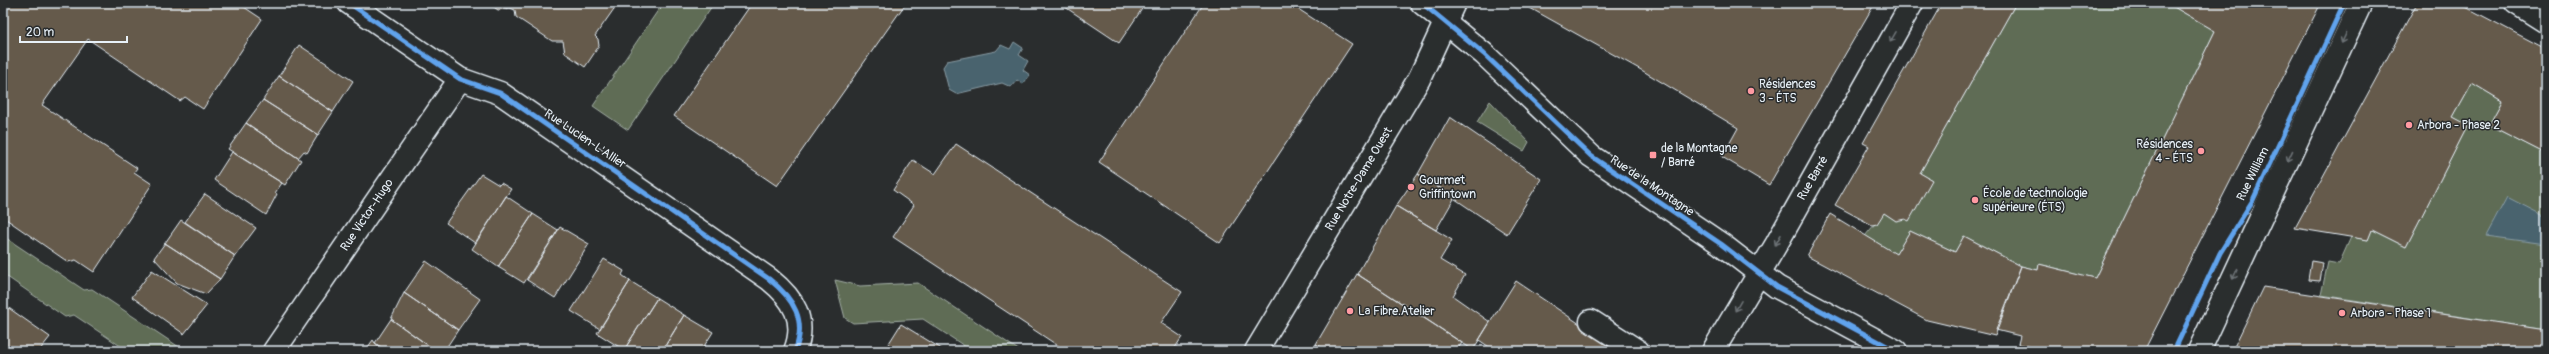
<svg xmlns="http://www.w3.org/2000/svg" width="2549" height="354" font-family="Pangolin,sans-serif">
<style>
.green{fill:#5e6c54;stroke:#a3aea6}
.water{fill:#4a646e;stroke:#899ca5}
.building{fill:#655a4c;stroke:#e8f1f8}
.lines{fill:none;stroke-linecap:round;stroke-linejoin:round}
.minor-casing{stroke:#e8f1f8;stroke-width:25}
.major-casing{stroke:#e8f1f8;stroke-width:25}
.minor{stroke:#2a2d2e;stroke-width:22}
.major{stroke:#2a2d2e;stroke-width:22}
.cycleway-casing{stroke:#2a2d2e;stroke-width:8}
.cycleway{stroke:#60a3ed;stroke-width:5}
.oneway{stroke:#6c7275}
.poi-dot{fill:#ff9aa2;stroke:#2a2d2e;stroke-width:1.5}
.labels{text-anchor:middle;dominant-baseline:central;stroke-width:3;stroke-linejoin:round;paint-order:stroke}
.poi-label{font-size:12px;fill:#e8f1f8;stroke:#2a2d2e;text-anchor:start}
.street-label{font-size:12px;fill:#e8f1f8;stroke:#2a2d2e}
</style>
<rect width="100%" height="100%" fill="#2a2d2e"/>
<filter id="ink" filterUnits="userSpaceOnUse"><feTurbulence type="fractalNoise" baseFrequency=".025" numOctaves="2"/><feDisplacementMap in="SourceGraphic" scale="8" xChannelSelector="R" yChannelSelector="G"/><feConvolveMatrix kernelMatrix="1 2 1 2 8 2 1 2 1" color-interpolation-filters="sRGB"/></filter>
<g filter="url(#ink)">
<path class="green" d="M 663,3 L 714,3 L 628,130 L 593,106 Z
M 2016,3 L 2167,3 L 2215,31 L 2095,278 L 2039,264 L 2038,270 L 2021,266 L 1964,236 L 1955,252 L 1910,231 L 1896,254 L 1865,236 L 1884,213 L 1896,221 L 1932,180 L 1920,173 Z
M 2472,83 L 2502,101 L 2489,125 L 2546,154 L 2546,330 L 2321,295 L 2328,262 L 2339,264 L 2351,237 L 2368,240 L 2372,230 L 2406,247 L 2468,125 L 2453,117 Z
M 1490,101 L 1529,142 L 1524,151 L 1477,122 Z
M 3,236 L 84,290 L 92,289 L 185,351 L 128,351 L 74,315 L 65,317 L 3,274 Z
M 835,280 L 860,286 L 918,283 L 1020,351 L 972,351 L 923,319 L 853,323 L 845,318 Z"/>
<path class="water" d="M 1014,42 L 1023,48 L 1019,55 L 1028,61 L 1023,70 L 1030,75 L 1023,84 L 1017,80 L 1011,87 L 1002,83 L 956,94 L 949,90 L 943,67 L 947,61 L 996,51 L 1001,45 L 1010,49 Z
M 2507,197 L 2546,217 L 2546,244 L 2486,236 Z"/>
<path class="building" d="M 7,3 L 238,3 L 262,19 L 203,109 L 185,97 L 180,101 L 88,39 L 42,105 L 137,168 L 134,172 L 152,184 L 94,272 L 76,260 L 68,262 L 3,217 L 3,8 Z
M 488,3 L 622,3 L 616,6 L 595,36 L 598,39 L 599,46 L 585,67 L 565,53 L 563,41 L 552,41 L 516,17 L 515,10 L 510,8 L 498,10 Z
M 752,3 L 906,3 L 777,186 L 674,116 Z
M 1059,3 L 1146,3 L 1119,43 Z
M 1204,3 L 1231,3 L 1238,8 L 1241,3 L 1289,3 L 1352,44 L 1220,243 L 1099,162 Z
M 1521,3 L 1875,3 L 1769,185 L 1722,157 L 1738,128 L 1643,71 Z
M 1942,3 L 2016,3 L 1920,173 L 1932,180 L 1909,221 L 1905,219 L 1896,221 L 1884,213 L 1877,224 L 1872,225 L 1835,205 L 1869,146 L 1863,143 Z
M 2167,3 L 2321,3 L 2144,351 L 2051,351 L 2018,344 L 2020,336 L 1996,330 L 2021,266 L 2038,270 L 2039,264 L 2095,278 L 2215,31 Z
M 2417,3 L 2458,3 L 2546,49 L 2546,154 L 2489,125 L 2502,101 L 2472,83 L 2453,117 L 2468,125 L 2406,247 L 2372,230 L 2368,240 L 2295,228 Z
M 299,45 L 353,81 L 333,112 L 279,76 Z
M 279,76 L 333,112 L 318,135 L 263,100 Z
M 263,100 L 318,135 L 307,153 L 304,151 L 298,158 L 246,123 Z
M 1450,117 L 1541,179 L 1507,234 L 1418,174 Z
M 246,123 L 301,160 L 285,185 L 228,149 Z
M 956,144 L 1182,292 L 1161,323 L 1182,337 L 1173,351 L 1066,351 L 893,237 L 914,205 L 893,190 L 913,160 L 935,174 Z
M 232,152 L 282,183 L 275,193 L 277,194 L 266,215 L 214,180 Z
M 481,174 L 499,185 L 501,183 L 511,189 L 475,243 L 446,223 Z
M 1418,174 L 1455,197 L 1436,230 L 1396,206 Z
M 205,194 L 256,228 L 235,256 L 185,222 Z
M 506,196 L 533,214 L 498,267 L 472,249 Z
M 1396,206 L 1452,240 L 1440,260 L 1465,275 L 1453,296 L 1490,322 L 1473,350 L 1357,274 Z
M 533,214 L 558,230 L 524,283 L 498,267 Z
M 1830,214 L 1896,254 L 1910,231 L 1955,252 L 1964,236 L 2021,266 L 1995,336 L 1927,320 L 1807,256 Z
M 181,220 L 235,256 L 220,279 L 165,243 Z
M 560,227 L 589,244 L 555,298 L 527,280 Z
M 165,243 L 220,279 L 206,294 L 177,283 L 154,258 Z
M 604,259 L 624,271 L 622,275 L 630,281 L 600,329 L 571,311 Z
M 426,261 L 480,299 L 458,330 L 404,293 Z
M 2311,261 L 2323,263 L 2320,281 L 2308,280 Z
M 152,270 L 207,305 L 184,334 L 132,297 Z
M 1357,274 L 1462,343 L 1456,351 L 1445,351 L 1439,348 L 1437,351 L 1327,351 L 1316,344 Z
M 630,281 L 657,298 L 624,350 L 597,333 Z
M 1516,281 L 1620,351 L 1495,351 L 1479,340 Z
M 2263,287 L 2546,330 L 2546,351 L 2232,351 Z
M 404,293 L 458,330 L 444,351 L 436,351 L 391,319 Z
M 657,298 L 684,315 L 662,351 L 624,350 Z
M 3,304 L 50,337 L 39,351 L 3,351 Z
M 684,315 L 713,332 L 701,351 L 662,351 Z
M 391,319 L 436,351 L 386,351 L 375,343 Z
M 901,324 L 945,351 L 884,351 Z
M 373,340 L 375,343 L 386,351 L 365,351 Z
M 1316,344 L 1327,351 L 1312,351 Z"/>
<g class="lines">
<g class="minor-casing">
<path id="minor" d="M 349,3 L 460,79 L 500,93 L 769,279 C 794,299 807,320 795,351
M 1422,3 L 1484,54 L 1591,156 L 1721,244 L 1777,287 L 1896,351
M 2516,3 L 2546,22
M 1591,321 L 1638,351
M 274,351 L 460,79
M 1713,351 L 1777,243 L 1912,3
M 2199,351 L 2361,3"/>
</g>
<g class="major-casing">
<path id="major" d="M 1256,351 L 1419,79 L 1454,3"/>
</g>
<use href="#minor" class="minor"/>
<use href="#major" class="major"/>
<g class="cycleway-casing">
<path id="cycleway" d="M 349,3 L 460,79 L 500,93 L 769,279 C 794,299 807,320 795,351
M 1422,3 L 1484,54 L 1591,156 L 1721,244 L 1777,287 L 1896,351
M 2174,351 L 2220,253 L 2253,200 L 2344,3"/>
</g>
<use href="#cycleway" class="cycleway"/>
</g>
<defs><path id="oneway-shaft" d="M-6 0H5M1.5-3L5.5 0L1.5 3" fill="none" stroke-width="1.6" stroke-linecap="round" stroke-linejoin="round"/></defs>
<g class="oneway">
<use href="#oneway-shaft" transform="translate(1893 37) rotate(120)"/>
<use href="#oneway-shaft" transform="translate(2344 38) rotate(115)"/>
<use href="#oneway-shaft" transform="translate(2290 156) rotate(115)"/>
<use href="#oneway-shaft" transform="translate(1778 240) rotate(119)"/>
<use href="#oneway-shaft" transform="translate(2235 274) rotate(115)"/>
<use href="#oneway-shaft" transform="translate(1738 306) rotate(120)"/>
</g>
</g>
<g class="poi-dot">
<circle cx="1751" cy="91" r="4"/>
<circle cx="2409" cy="125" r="4"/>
<circle cx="2201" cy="151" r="4"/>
<rect x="1649" y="151" width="8" height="8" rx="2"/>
<circle cx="1411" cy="187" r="4"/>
<circle cx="1975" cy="200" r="4"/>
<circle cx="1350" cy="311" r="4"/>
<circle cx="2342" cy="313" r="4"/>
</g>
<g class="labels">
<g class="poi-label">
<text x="1759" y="84">Résidences<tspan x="1759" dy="14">3 - ÉTS</tspan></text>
<text x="2417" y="125">Arbora - Phase 2</text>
<text x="2193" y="144" text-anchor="end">Résidences<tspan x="2193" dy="14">4 - ÉTS</tspan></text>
<text x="1661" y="148">de la Montagne<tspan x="1661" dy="14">/ Barré</tspan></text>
<text x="1419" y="180">Gourmet<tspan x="1419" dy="14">Griffintown</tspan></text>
<text x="1983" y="193">École de technologie<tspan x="1983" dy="14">supérieure (ÉTS)</tspan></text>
<text x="1358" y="311">La Fibre.Atelier</text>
<text x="2350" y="313">Arbora - Phase 1</text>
</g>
<g class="street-label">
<text transform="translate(585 139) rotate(34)">Rue Lucien-L'Allier</text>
<text transform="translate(2253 174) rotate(-64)">Rue William</text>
<text transform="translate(1813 178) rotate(-60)">Rue Barré</text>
<text transform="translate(1359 179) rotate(-59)">Rue Notre-Dame Ouest</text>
<text transform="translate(1652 186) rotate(34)">Rue de la Montagne</text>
<text transform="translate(367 215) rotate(-56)">Rue Victor-Hugo</text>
</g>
</g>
<rect width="2549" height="354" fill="none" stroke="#2a2d2e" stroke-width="16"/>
<rect x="8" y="8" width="2533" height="338" fill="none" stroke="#e8f1f8" stroke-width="1.5" filter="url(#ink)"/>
<path d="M20 36v6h107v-6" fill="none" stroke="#e8f1f8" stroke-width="2"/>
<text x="26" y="36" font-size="12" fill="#e8f1f8" stroke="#2a2d2e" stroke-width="3" paint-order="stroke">20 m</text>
</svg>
